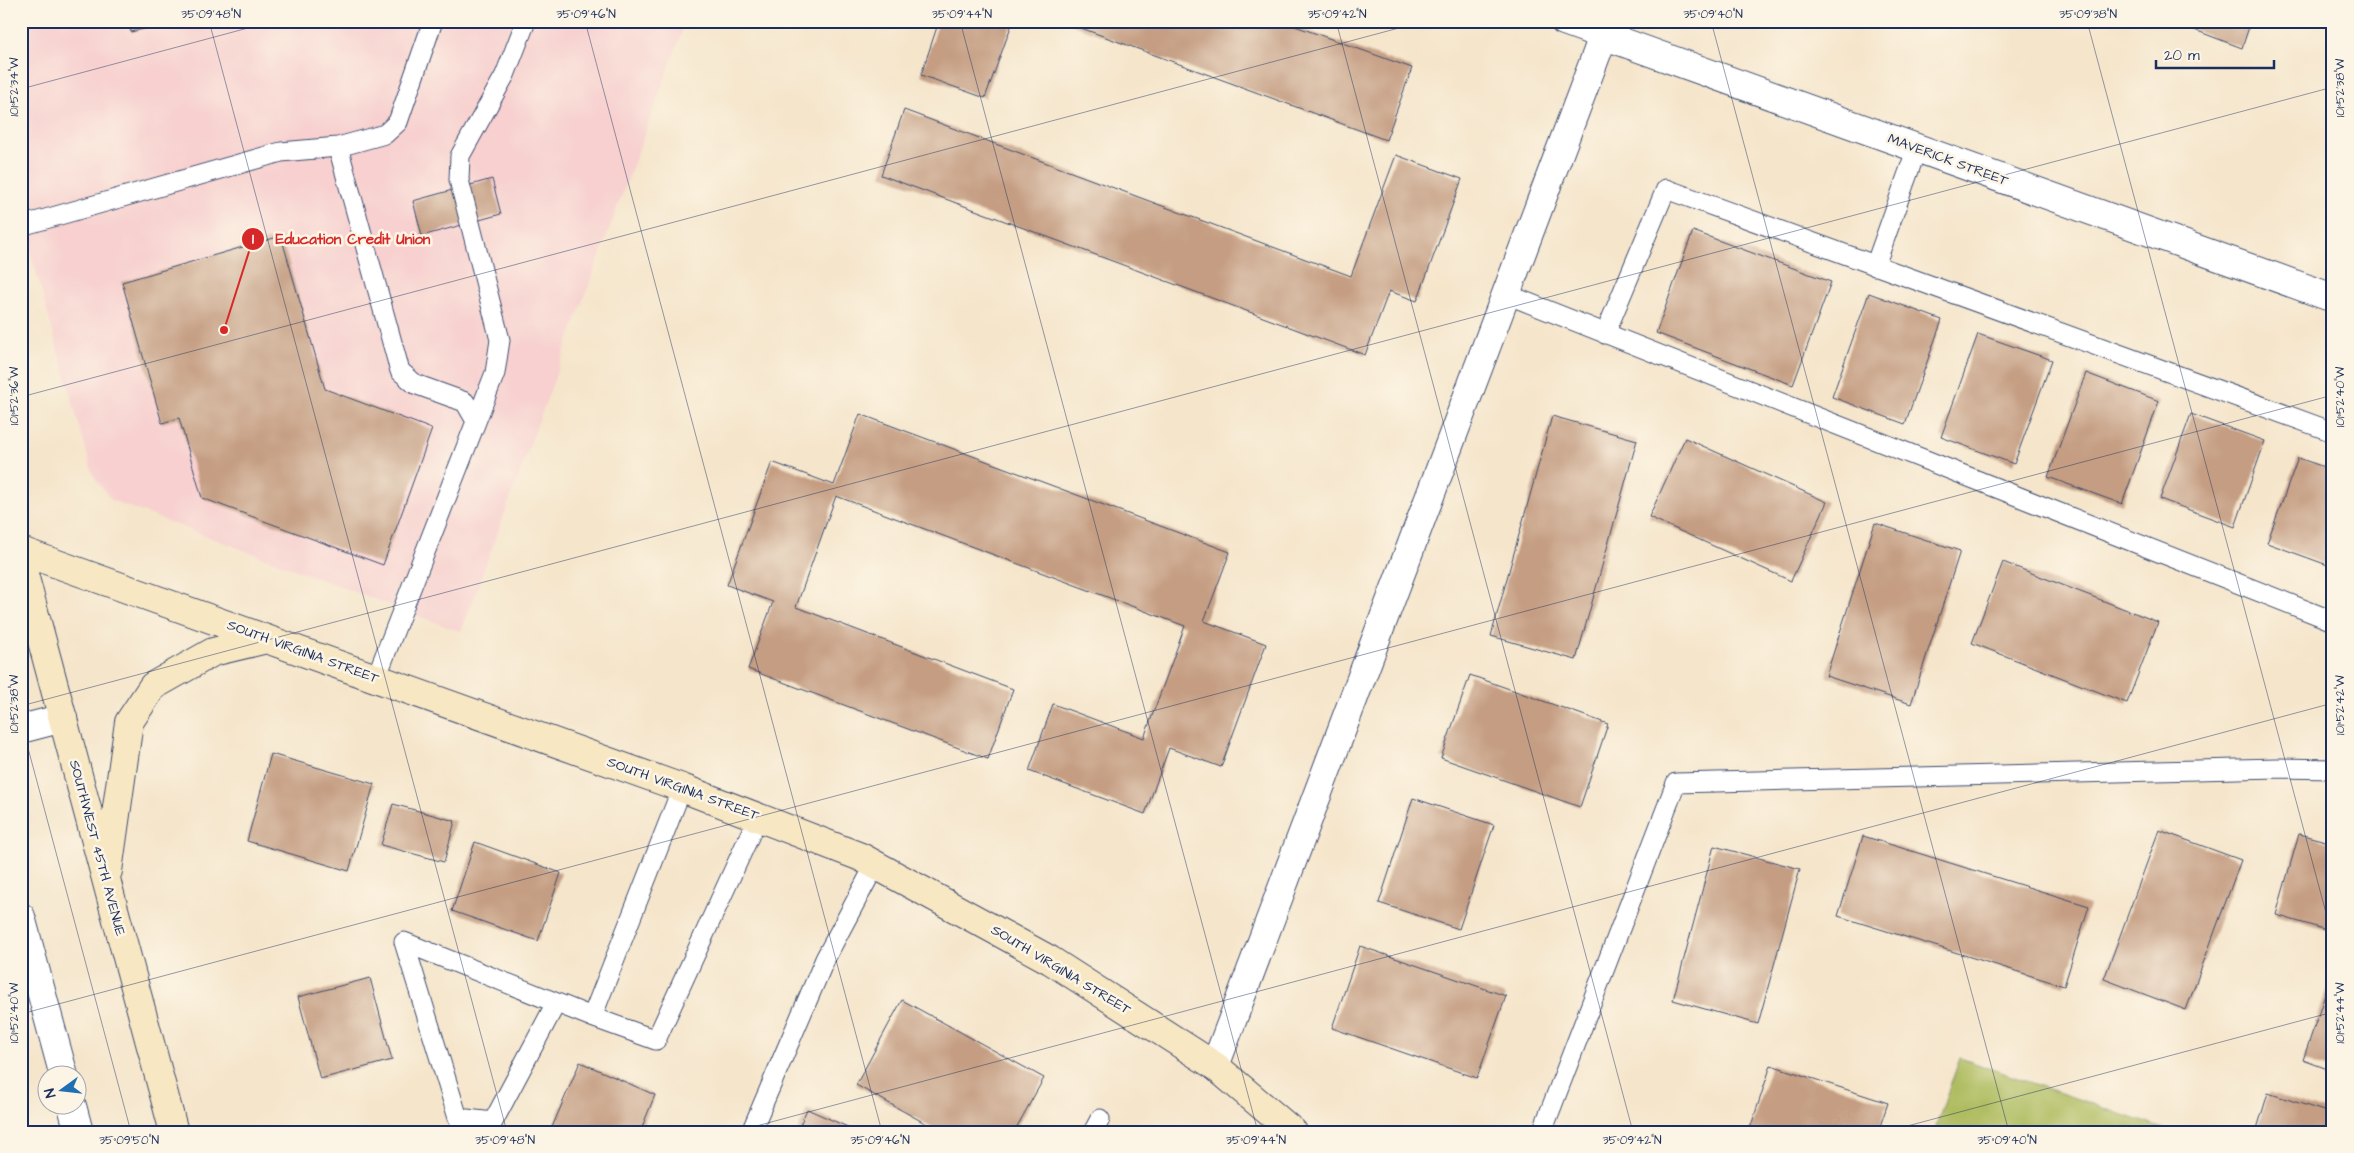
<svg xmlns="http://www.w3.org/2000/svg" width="2354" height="1153" font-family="'Architects Daughter',sans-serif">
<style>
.built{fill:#f7d0cf}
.green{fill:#aebc5e;stroke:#64765e}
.building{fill:#c49d82}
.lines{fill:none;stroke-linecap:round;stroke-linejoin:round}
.lane-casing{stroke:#3c4a6e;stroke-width:21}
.street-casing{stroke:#3c4a6e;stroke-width:30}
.secondary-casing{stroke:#3c4a6e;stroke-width:30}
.lane{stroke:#fff;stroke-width:19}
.street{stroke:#fff;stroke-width:28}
.secondary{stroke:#f8e7c3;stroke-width:28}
.ticks{fill:none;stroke:#1b2f5e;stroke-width:1;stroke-opacity:0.45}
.labels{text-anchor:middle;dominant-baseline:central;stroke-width:5;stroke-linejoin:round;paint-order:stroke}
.street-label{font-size:14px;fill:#1b2f5e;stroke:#fcf5e5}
.leader{fill:none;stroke:#d62828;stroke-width:2}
.callout-dot{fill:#d62828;stroke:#fcf5e5;stroke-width:2}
.mark-label{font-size:15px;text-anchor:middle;font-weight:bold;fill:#fff}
.callout-label{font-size:15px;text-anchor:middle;font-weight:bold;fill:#d62828;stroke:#fcf5e5;stroke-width:5;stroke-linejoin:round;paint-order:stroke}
.neatline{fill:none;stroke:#1b2f5e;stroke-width:2}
.ticks-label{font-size:12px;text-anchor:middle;fill:#1b2f5e}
</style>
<rect width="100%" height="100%" fill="#fcf5e5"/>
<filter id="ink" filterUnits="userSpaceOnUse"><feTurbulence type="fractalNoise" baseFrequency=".02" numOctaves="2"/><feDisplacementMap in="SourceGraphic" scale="10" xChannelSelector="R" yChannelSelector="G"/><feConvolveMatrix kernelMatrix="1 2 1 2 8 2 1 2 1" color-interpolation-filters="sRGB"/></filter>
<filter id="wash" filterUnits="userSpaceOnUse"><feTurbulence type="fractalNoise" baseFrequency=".0096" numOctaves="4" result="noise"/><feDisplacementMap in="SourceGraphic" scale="20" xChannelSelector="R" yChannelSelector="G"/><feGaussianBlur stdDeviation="1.12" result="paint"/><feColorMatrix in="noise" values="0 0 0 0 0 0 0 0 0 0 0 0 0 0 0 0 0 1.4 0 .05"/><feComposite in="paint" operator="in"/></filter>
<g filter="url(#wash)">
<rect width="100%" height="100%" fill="#f5e5cb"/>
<path class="built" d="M 21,21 L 686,21 L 461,632 L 111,500 L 93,475 L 21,218 Z"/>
<path class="green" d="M 1960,1058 L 2164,1129 L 2163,1132 L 1934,1132 Z"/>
<g id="blocks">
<path class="building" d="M 128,21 L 170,21 L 170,22 L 131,32 Z
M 939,21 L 1013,21 L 985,98 L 921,75 Z
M 1062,21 L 1281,21 L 1412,68 L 1386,140 Z
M 2171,21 L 2251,21 L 2242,48 Z
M 904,110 L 1351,276 L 1396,155 L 1462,179 L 1417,301 L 1389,291 L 1365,355 L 881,175 Z
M 492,179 L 501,214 L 422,236 L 413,201 Z
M 1693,231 L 1831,282 L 1793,385 L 1656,333 Z
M 281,236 L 325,389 L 432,429 L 383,565 L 202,498 L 179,418 L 162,423 L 122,282 Z
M 1869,293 L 1942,320 L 1905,424 L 1832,397 Z
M 1978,334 L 2052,360 L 2014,464 L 1941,437 Z
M 2086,373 L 2159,401 L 2122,504 L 2048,477 Z
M 860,414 L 1230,552 L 1204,621 L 1266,644 L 1221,767 L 1169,748 L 1145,814 L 1029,771 L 1053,704 L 1144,738 L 1185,626 L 836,496 L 796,607 L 1013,689 L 988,759 L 748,669 L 773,602 L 727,585 L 772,462 L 834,485 Z
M 2191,414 L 2265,441 L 2235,527 L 2160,499 Z
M 1552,416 L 1637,440 L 1576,660 L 1491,636 Z
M 1685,438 L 1827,502 L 1791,581 L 1649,517 Z
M 2298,458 L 2333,470 L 2333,567 L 2267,543 Z
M 1875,523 L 1960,551 L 1911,704 L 1826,676 Z
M 2003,562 L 2158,622 L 2127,703 L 1972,643 Z
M 1470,675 L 1608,724 L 1580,807 L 1441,758 Z
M 271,754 L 374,784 L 349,871 L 247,841 Z
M 1413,798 L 1494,825 L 1459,929 L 1379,903 Z
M 393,804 L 455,821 L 444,862 L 381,845 Z
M 2159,830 L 2241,860 L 2186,1010 L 2104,979 Z
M 2299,834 L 2333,843 L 2333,932 L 2276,915 Z
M 1863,836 L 2089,906 L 2064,986 L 1838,916 Z
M 475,842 L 561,873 L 538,941 L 452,911 Z
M 1714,846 L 1800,869 L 1758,1024 L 1673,1000 Z
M 1360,946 L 1506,996 L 1477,1078 L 1332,1028 Z
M 2332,974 L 2333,974 L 2333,1071 L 2303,1060 Z
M 370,978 L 392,1060 L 320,1079 L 298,997 Z
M 902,1000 L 1044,1078 L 1014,1132 L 941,1132 L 856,1085 Z
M 580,1062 L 655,1095 L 640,1132 L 550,1132 Z
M 1771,1065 L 1888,1103 L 1878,1132 L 1749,1132 Z
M 2268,1093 L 2333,1114 L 2333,1132 L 2256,1132 Z
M 807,1109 L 859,1132 L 797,1132 Z"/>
</g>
</g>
<g filter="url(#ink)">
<use href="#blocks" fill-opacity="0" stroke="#3c4a6e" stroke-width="1"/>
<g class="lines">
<g class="lane-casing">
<path id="lane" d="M 338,147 L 385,134 L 398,122 L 433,21
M 21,226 L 281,152 L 338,147 L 400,371 L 415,384 L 465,402 L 476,421
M 1875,266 L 1917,148
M 1506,294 L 2333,621
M 1605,334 L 1666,189 L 2333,432
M 376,678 L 495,373 L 500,340 L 459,180 L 460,156 L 505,75 L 526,21
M 556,1003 L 493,1122 L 458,1118 L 404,942 L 592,1017 L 682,788
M 592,1017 L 656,1040 L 758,817
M 751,1132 L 825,959 L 875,865
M 1093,1132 L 1100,1119
M 1542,1132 L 1676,783 L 2277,768 L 2333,769"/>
</g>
<g class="street-casing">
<path id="street" d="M 1564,21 L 2333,298
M 21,729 L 63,718
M 21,917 L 64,1076
M 1215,1066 L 1609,21
M 72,1106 L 79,1132"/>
</g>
<g class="secondary-casing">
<path id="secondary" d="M 21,551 L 682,788 L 861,857 L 1050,960 L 1215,1066 L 1293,1132
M 21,563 L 174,1132
M 108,871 L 129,722 L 153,686 L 213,652 L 267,639"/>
</g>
<use href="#lane" class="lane"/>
<use href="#street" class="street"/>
<use href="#secondary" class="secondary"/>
</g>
</g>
<path class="ticks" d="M 209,21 L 507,1132M 585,21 L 882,1132M 960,21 L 1258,1132M 1336,21 L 1633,1132M 1711,21 L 2009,1132M 2087,21 L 2333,939M 21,89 L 274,21M 21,397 L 1425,21M 21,706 L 2333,87M 21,722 L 131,1132M 21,1014 L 2333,395M 734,1132 L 2333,703M 1885,1132 L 2333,1012"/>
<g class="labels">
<g class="street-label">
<text transform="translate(1948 160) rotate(20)">MAVERICK STREET</text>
<text transform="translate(303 652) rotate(20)">SOUTH VIRGINIA STREET</text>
<text transform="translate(683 789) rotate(20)">SOUTH VIRGINIA STREET</text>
<text transform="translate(97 848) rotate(75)">SOUTHWEST 45TH AVENUE</text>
<text transform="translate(1061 970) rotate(31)">SOUTH VIRGINIA STREET</text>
</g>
</g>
<path class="leader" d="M224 330L253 239"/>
<g class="callout-dot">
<circle cx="224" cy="330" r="5"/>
<circle cx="253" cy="239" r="12"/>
</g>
<g class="mark-label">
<text x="253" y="244">1</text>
</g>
<g class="callout-label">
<text x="353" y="244">Education Credit Union</text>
</g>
<rect width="2354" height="1153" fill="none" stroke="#fcf5e5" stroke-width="55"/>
<g transform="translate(62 1090) rotate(255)"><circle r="24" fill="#fcf5e5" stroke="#a2a6af"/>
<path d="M0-4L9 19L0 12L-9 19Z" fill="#1f6fb2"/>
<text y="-8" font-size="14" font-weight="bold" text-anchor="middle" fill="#1b2f5e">N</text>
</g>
<path d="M2156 60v8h118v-8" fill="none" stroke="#1b2f5e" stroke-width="2.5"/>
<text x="2164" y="60" font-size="15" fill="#1b2f5e" stroke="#fcf5e5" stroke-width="4" paint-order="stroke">20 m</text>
<rect x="28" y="28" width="2298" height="1098" class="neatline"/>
<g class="ticks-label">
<text x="211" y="18">35°09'48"N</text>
<text x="586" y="18">35°09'46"N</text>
<text x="962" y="18">35°09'44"N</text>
<text x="1337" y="18">35°09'42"N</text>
<text x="1713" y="18">35°09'40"N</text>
<text x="2088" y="18">35°09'38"N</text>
<text transform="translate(14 87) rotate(-90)" y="4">101°52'34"W</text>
<text transform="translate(2340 88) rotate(-90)" y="4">101°52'38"W</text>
<text transform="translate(14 396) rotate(-90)" y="4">101°52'36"W</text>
<text transform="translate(2340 397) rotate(-90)" y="4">101°52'40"W</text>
<text transform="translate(14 704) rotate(-90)" y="4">101°52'38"W</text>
<text transform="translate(2340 705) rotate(-90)" y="4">101°52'42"W</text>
<text transform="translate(14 1013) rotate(-90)" y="4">101°52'40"W</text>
<text transform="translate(2340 1013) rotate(-90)" y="4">101°52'44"W</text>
<text x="129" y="1144">35°09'50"N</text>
<text x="505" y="1144">35°09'48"N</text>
<text x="880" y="1144">35°09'46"N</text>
<text x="1256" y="1144">35°09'44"N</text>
<text x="1632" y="1144">35°09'42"N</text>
<text x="2007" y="1144">35°09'40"N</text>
</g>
</svg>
